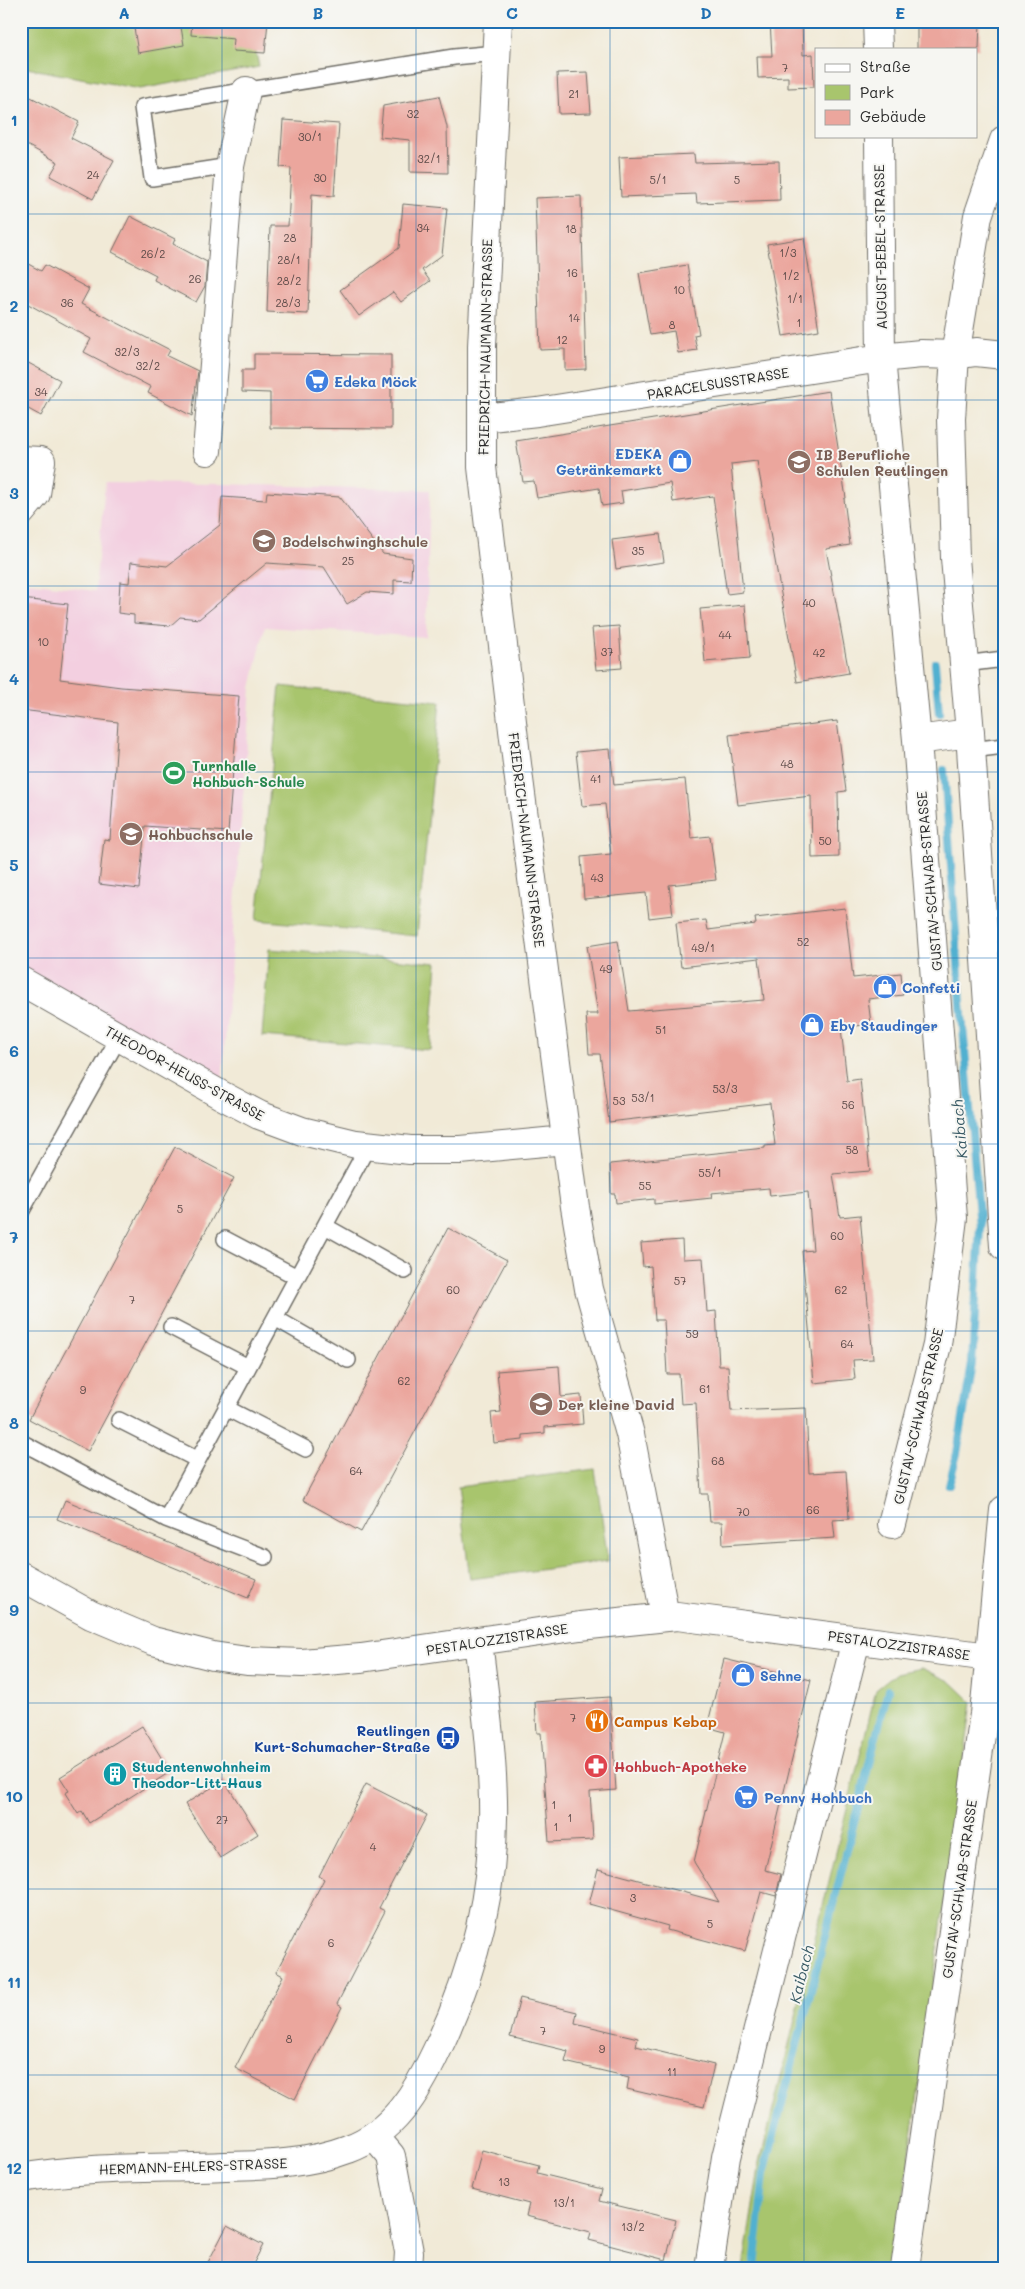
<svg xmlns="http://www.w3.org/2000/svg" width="1025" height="2289" font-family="Mali,sans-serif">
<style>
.built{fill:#f3cfe0}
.green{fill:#a8c56d;stroke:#6a784c}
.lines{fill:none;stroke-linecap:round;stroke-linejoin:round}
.stream{stroke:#51b0d0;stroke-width:8}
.building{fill:#eba69d}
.service-casing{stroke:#706e67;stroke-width:18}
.minor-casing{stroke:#706e67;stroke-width:30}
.tertiary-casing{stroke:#706e67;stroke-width:30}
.service{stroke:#fff;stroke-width:15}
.minor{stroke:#fff;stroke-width:28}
.tertiary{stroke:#fff;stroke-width:28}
.grid{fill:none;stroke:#1f6fb2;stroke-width:1;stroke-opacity:0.55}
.labels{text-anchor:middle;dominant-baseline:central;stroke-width:4;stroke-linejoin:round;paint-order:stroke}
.number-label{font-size:11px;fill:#5b4a48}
.street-label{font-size:14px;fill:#2b2b2b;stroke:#f6f6f2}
.shop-label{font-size:14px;font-weight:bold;fill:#366cbe;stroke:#f6f6f2;text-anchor:start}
.education-label{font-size:14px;font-weight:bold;fill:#785e54;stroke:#f6f6f2;text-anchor:start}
.leisure-label{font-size:14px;font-weight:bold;fill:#27864d;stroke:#f6f6f2;text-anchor:start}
.food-label{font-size:14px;font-weight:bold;fill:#c56008;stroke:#f6f6f2;text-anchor:start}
.transit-label{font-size:14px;font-weight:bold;fill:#164399;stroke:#f6f6f2;text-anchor:end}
.culture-label{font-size:14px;font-weight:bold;fill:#0d838f;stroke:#f6f6f2;text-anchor:start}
.health-label{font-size:14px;font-weight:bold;fill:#be3a42;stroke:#f6f6f2;text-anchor:start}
.water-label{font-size:15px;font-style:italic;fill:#385a65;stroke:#f6f6f2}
.neatline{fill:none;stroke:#1f6fb2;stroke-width:2}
.grid-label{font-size:16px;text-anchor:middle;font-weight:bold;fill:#1f6fb2}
</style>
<rect width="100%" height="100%" fill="#f6f6f2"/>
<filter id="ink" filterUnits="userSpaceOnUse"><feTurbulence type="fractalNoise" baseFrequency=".02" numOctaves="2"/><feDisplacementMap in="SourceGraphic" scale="10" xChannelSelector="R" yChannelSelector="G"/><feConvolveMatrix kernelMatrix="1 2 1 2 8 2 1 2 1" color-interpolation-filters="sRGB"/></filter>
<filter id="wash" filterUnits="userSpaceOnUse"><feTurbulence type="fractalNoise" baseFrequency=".0096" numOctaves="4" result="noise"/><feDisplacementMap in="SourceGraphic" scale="20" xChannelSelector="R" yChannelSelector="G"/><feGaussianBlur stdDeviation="1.12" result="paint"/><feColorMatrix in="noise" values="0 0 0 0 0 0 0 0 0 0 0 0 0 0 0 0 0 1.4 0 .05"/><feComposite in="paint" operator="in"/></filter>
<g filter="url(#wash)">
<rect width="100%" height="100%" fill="#f1ead7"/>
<path class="built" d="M 105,483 L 221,484 L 430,490 L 426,637 L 265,627 L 251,688 L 221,1095 L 21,981 L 21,581 L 95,591 Z"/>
<path class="green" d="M 21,21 L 266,21 L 256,52 L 259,67 L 140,89 L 21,67 Z
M 280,686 L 440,702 L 417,936 L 257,920 Z
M 269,949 L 437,963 L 430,1050 L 262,1036 Z
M 595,1469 L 608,1561 L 470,1579 L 458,1487 Z
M 921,1668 L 950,1681 L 972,1702 L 894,2268 L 743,2268 L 760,2162 L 876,1690 L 897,1673 Z"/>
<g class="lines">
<path class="stream" d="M 935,663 L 939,713
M 944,770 L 961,1003 L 980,1227 L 972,1363 L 957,1453 L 949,1485
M 754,2268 L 764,2174 L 888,1690"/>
</g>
<g id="blocks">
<path class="building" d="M 133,21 L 180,21 L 184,45 L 138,53 Z
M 192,21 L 268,21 L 265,53 L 233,51 L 234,39 L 191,35 Z
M 770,21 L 802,21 L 803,55 L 813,54 L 814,87 L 788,88 L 788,77 L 758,78 L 757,56 L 772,56 Z
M 917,21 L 980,21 L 979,49 L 917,49 Z
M 588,72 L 591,113 L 559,114 L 557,73 Z
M 21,92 L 79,122 L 71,138 L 114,160 L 93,199 L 50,176 L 58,162 L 21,142 Z
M 439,96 L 447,127 L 448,173 L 410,172 L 410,140 L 380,137 L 383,106 Z
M 283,120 L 339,124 L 334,196 L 312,194 L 308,314 L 267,312 L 270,226 L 288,226 L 291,168 L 280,167 Z
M 694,154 L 695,163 L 779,161 L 780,200 L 697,203 L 696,194 L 621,197 L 619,157 Z
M 581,196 L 586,369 L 565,370 L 565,349 L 540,350 L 535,198 Z
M 403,204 L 447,208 L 442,255 L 422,270 L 430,281 L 401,302 L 393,292 L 359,316 L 340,290 L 399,248 Z
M 130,216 L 175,239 L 173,244 L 207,262 L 205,286 L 196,302 L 154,280 L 156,275 L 112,252 Z
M 804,238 L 819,330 L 783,336 L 767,244 Z
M 21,260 L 41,271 L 45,265 L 89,289 L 81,304 L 170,350 L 167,356 L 198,371 L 192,416 L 148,393 L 151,387 L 84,352 L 91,339 L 21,300 Z
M 687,265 L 699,334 L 694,335 L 697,350 L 678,353 L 674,331 L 650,335 L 639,273 Z
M 254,354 L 391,355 L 391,429 L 270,428 L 270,393 L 242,392 L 242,370 L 254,370 Z
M 21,359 L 60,380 L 41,416 L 21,405 Z
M 829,391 L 846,498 L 844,499 L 850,545 L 826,549 L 849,673 L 797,682 L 757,461 L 731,464 L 743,592 L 727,594 L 713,496 L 673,502 L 670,483 L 621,491 L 623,503 L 602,506 L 599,488 L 537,498 L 534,481 L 523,482 L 516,441 Z
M 267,492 L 340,497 L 383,554 L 412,558 L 411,581 L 394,580 L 394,594 L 367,592 L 347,604 L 324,567 L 267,563 L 199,619 L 180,617 L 170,626 L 134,623 L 134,615 L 118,613 L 120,582 L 129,583 L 131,562 L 167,566 L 220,525 L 222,497 L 266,500 Z
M 660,534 L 664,562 L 616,569 L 612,540 Z
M 21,599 L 68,604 L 60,679 L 121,687 L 239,696 L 228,832 L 145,826 L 139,889 L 99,884 L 104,839 L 110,840 L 118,722 L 21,710 Z
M 745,605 L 750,658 L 705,662 L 700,609 Z
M 619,626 L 622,668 L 596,670 L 592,628 Z
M 837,721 L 846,791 L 838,792 L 839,857 L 812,858 L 811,796 L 738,805 L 729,735 Z
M 610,749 L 614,785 L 685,779 L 691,838 L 710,836 L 716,880 L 669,885 L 673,915 L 649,918 L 646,893 L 584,899 L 581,857 L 611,854 L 605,804 L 582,806 L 576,752 Z
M 845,908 L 853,978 L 901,973 L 903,995 L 868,999 L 871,1024 L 841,1028 L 847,1081 L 860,1079 L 870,1171 L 833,1174 L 840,1217 L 860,1215 L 873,1359 L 853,1360 L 855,1379 L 814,1383 L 802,1251 L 813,1250 L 808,1192 L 770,1196 L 769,1188 L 711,1193 L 712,1198 L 654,1204 L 654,1199 L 616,1203 L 615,1194 L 611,1194 L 610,1164 L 765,1148 L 765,1146 L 775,1145 L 770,1103 L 609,1122 L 600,1054 L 589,1054 L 586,1014 L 598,1014 L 587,946 L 618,941 L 629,1011 L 764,1000 L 759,958 L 681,967 L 676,923 L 706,920 L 708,930 L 756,924 L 755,918 Z
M 175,1147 L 234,1178 L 88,1451 L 29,1419 Z
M 448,1228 L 507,1260 L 361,1532 L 303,1500 Z
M 682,1240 L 683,1259 L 703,1258 L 707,1312 L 716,1311 L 719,1366 L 728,1366 L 731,1411 L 806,1408 L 809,1473 L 846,1471 L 849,1519 L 833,1520 L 835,1538 L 723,1545 L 722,1522 L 710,1522 L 708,1494 L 701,1494 L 696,1403 L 681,1404 L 679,1374 L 667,1374 L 664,1320 L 655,1320 L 651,1266 L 643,1267 L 641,1243 Z
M 559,1366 L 561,1397 L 581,1395 L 583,1424 L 545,1427 L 545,1433 L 523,1435 L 523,1440 L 494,1443 L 491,1413 L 501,1412 L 497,1371 Z
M 65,1500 L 256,1579 L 248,1598 L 57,1519 Z
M 724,1659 L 811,1680 L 765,1870 L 781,1874 L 776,1896 L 761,1892 L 745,1951 L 667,1930 L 668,1926 L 589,1904 L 598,1869 L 719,1902 L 694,1862 L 725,1732 L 707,1727 Z
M 610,1697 L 616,1790 L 590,1792 L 593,1840 L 549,1842 L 541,1733 L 537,1733 L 535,1702 Z
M 142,1726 L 170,1772 L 89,1823 L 82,1811 L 78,1814 L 65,1793 L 69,1791 L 60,1777 Z
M 224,1780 L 258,1834 L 220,1858 L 185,1804 Z
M 366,1784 L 427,1815 L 379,1908 L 385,1911 L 337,2004 L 342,2007 L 295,2099 L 235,2068 L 283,1976 L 276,1972 L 324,1879 L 319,1876 Z
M 520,1998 L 577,2012 L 575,2023 L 638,2038 L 636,2046 L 714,2065 L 704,2107 L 627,2089 L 629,2077 L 565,2062 L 568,2051 L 510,2037 Z
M 482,2150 L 539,2165 L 537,2173 L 602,2189 L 599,2201 L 676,2220 L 666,2260 L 589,2240 L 591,2232 L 526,2216 L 529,2204 L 472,2189 Z
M 227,2226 L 263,2245 L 251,2268 L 205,2268 Z"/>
</g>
</g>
<g filter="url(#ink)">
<use href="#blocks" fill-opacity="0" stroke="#706e67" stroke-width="1"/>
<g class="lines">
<g class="service-casing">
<path id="service" d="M 230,166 L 152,178 L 142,107 L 454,57 L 496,53
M 964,664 L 1004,659
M 971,750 L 1004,746
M 21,1212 L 119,1037
M 325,1226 L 405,1271
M 225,1239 L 297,1277
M 275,1318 L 348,1360
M 171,1327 L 248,1367
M 226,1408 L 306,1449
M 119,1420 L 198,1460
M 21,1442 L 166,1519 L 265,1557
M 166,1519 L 368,1146
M 984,1714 L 1004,1715"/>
</g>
<g class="minor-casing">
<path id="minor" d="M 498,21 L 482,346 L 482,467 L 517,764 L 575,1207 L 589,1289 L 630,1434 L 665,1616
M 877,21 L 878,49
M 879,136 L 881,358 L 917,740 L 953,1218 L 937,1345 L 892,1524
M 482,418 L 537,412 L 881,358 L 921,354 L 955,355 L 976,352 L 1004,355
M 207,451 L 230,166 L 246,91
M 21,460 L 41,461 L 36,494 L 21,512
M 917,740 L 970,733
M 21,981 L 221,1095 L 259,1115 L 302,1131 L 356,1144 L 410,1150 L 460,1150 L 566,1140
M 21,1576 L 91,1615 L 153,1641 L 213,1656 L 247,1661 L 302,1663 L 361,1658 L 580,1626 L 677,1616 L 989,1657
M 375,2137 L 391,2156 L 409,2252 L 408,2268
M 21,2178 C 88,2166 157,2169 225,2166 C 266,2165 309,2164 348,2149 C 393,2133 418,2091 437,2050 C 474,1972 495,1887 493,1801 C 492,1747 484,1694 478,1641
M 709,2268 L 726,2157 L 856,1640"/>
</g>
<g class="tertiary-casing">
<path id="tertiary" d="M 1004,140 L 978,216 L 955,355 L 951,419 L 955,558 L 970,733 L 1004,1246
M 905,2268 L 984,1714 L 1004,1510"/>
</g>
<use href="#service" class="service"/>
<use href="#minor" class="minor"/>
<use href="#tertiary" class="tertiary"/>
</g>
</g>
<path class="grid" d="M 222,21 L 222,2268M 416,21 L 416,2268M 610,21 L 610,2268M 804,21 L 804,2268M 21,214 L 1004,214M 21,400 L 1004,400M 21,586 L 1004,586M 21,772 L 1004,772M 21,958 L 1004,958M 21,1144 L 1004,1144M 21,1331 L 1004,1331M 21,1517 L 1004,1517M 21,1703 L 1004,1703M 21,1889 L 1004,1889M 21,2075 L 1004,2075"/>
<defs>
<g id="supermarket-disc" transform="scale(1.25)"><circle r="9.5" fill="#3f7fe0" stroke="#f6f6f2"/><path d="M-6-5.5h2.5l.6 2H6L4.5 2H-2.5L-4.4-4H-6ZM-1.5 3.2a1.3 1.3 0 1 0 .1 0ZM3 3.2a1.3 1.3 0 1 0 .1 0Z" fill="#fff"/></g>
<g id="shop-disc" transform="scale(1.25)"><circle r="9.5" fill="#3f7fe0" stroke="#f6f6f2"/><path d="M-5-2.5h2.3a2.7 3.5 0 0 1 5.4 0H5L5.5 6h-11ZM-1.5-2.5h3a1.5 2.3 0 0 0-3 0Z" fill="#fff"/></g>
<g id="school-disc" transform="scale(1.25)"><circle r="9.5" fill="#8d6e63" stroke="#f6f6f2"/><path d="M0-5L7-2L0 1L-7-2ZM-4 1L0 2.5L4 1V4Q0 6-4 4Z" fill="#fff"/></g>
<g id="stadium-disc" transform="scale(1.25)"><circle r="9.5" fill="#2e9e5b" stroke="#f6f6f2"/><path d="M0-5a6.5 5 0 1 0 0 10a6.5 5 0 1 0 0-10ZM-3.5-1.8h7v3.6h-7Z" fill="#fff"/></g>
<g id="restaurant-disc" transform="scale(1.25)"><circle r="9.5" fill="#e8710a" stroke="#f6f6f2"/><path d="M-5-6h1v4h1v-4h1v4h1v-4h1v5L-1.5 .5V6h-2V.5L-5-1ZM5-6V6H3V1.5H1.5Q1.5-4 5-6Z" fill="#fff"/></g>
<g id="bus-disc" transform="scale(1.25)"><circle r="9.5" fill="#1a4fb4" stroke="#f6f6f2"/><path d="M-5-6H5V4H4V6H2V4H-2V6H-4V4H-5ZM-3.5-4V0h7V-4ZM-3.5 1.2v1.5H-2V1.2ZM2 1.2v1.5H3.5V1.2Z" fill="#fff"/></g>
<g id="pharmacy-disc" transform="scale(1.25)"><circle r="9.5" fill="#e0444e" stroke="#f6f6f2"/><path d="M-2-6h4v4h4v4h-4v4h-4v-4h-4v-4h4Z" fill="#fff"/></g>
<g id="building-disc" transform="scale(1.25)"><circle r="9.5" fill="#0f9aa8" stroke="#f6f6f2"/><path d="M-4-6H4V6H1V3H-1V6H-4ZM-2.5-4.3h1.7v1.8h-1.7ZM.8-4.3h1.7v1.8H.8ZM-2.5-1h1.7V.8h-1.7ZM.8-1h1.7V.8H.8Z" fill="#fff"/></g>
</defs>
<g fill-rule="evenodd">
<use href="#supermarket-disc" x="317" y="381"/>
<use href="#shop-disc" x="680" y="461"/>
<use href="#school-disc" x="799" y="462"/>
<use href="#school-disc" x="264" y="541"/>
<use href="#stadium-disc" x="174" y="773"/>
<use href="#school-disc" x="131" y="834"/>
<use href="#shop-disc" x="885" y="987"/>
<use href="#shop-disc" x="812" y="1025"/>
<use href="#school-disc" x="541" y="1404"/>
<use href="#shop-disc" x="743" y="1675"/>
<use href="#restaurant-disc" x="597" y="1721"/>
<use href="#bus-disc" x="448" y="1738"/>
<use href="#pharmacy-disc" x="596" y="1766"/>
<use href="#building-disc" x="115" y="1774"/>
<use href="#supermarket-disc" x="746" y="1797"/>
</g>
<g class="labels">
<g class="number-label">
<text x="785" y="67">7</text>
<text x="574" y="93">21</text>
<text x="413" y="113">32</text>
<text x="310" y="136">30/1</text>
<text x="429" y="158">32/1</text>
<text x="93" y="174">24</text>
<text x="320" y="177">30</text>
<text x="658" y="179">5/1</text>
<text x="737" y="179">5</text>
<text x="423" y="227">34</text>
<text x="571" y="228">18</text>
<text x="290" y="237">28</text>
<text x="788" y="252">1/3</text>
<text x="153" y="253">26/2</text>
<text x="289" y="259">28/1</text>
<text x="572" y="272">16</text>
<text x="791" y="275">1/2</text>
<text x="195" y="278">26</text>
<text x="289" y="280">28/2</text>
<text x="679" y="289">10</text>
<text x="795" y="298">1/1</text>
<text x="67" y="302">36</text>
<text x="288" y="302">28/3</text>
<text x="574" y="317">14</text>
<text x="799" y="322">1</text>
<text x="672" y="324">8</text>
<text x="562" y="339">12</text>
<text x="127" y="351">32/3</text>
<text x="148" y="365">32/2</text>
<text x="41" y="391">34</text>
<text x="638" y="550">35</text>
<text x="348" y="560">25</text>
<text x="809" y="602">40</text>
<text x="725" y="634">44</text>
<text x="43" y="641">10</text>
<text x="607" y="651">37</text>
<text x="819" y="652">42</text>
<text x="787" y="763">48</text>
<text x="596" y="778">41</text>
<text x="825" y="840">50</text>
<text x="597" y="877">43</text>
<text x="803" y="941">52</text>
<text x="703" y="947">49/1</text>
<text x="606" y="968">49</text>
<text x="661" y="1029">51</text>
<text x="725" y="1088">53/3</text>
<text x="643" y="1097">53/1</text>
<text x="619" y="1100">53</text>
<text x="848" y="1104">56</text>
<text x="852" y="1149">58</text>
<text x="710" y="1172">55/1</text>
<text x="645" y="1185">55</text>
<text x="180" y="1208">5</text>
<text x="837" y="1235">60</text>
<text x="680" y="1280">57</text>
<text x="453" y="1289">60</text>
<text x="841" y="1289">62</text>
<text x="132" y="1299">7</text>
<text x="692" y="1333">59</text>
<text x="847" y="1343">64</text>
<text x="404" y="1380">62</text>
<text x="705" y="1388">61</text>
<text x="83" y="1389">9</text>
<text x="718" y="1460">68</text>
<text x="356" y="1470">64</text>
<text x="813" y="1509">66</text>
<text x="743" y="1511">70</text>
<text x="573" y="1717">7</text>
<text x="554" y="1804">1</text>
<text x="570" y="1817">1</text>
<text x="222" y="1819">27</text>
<text x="556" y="1826">1</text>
<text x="373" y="1846">4</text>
<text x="633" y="1897">3</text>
<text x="710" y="1923">5</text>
<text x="331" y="1942">6</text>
<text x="543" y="2030">7</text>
<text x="289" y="2038">8</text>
<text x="602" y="2048">9</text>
<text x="672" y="2071">11</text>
<text x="504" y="2181">13</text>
<text x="564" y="2202">13/1</text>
<text x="633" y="2226">13/2</text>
</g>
<g class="street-label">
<text transform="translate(880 247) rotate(-91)">AUGUST-BEBEL-STRASSE</text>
<text transform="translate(485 347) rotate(-89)">FRIEDRICH-NAUMANN-STRASSE</text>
<text transform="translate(718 383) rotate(-9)">PARACELSUSSTRASSE</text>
<text transform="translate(527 840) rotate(83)">FRIEDRICH-NAUMANN-STRASSE</text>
<text transform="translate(929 881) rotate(-95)">GUSTAV-SCHWAB-STRASSE</text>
<text transform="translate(185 1073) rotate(29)">THEODOR-HEUSS-STRASSE</text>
<text transform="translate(918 1416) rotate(-77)">GUSTAV-SCHWAB-STRASSE</text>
<text transform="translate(497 1639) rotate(-9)">PESTALOZZISTRASSE</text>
<text transform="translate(899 1645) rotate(8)">PESTALOZZISTRASSE</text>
<text transform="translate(959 1889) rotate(-82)">GUSTAV-SCHWAB-STRASSE</text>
<text transform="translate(193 2166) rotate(-2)">HERMANN-EHLERS-STRASSE</text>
</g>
<g class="shop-label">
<text x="334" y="381">Edeka Möck</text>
<text x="662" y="453" text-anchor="end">EDEKA<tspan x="662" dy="16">Getränkemarkt</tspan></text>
<text x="902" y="987">Confetti</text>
<text x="830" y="1025">Eby Staudinger</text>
<text x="760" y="1675">Sehne</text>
<text x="764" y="1797">Penny Hohbuch</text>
</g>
<g class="education-label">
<text x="816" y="454">IB Berufliche<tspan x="816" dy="16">Schulen Reutlingen</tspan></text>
<text x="282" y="541">Bodelschwinghschule</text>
<text x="148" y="834">Hohbuchschule</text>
<text x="558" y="1404">Der kleine David</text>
</g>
<g class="leisure-label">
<text x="192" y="765">Turnhalle<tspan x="192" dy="16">Hohbuch-Schule</tspan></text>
</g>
<g class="food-label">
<text x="614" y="1721">Campus Kebap</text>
</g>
<g class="transit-label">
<text x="430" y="1730">Reutlingen<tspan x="430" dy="16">Kurt-Schumacher-Straße</tspan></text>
</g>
<g class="culture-label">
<text x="132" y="1766">Studentenwohnheim<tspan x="132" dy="16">Theodor-Litt-Haus</tspan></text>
</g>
<g class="health-label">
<text x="614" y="1766">Hohbuch-Apotheke</text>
</g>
<g class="water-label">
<text transform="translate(959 1129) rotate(-95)">Kaibach</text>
<text transform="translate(801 1974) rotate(-76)">Kaibach</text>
</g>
</g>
<rect width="1025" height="2289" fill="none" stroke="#f6f6f2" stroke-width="55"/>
<rect x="815" y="48" width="162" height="90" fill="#f6f6f2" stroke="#a5a5a2"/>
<rect x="825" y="64" width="25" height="8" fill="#ffffff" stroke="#a5a5a2"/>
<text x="860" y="72" font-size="15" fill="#2b2b2b">Straße</text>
<rect x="825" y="85" width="25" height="15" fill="#a8c56d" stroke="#a5a5a2"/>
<text x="860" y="98" font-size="15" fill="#2b2b2b">Park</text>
<rect x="825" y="110" width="25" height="15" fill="#eba69d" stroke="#a5a5a2"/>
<text x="860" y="122" font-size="15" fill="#2b2b2b">Gebäude</text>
<rect x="28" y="28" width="970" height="2234" class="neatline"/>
<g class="grid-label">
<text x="124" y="19">A</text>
<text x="318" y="19">B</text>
<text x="512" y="19">C</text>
<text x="706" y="19">D</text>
<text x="900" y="19">E</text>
<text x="14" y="126">1</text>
<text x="14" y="312">2</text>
<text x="14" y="499">3</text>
<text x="14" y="685">4</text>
<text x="14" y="871">5</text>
<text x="14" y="1057">6</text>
<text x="14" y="1243">7</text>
<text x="14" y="1429">8</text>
<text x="14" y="1616">9</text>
<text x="14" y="1802">10</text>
<text x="14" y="1988">11</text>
<text x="14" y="2174">12</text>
</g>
</svg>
